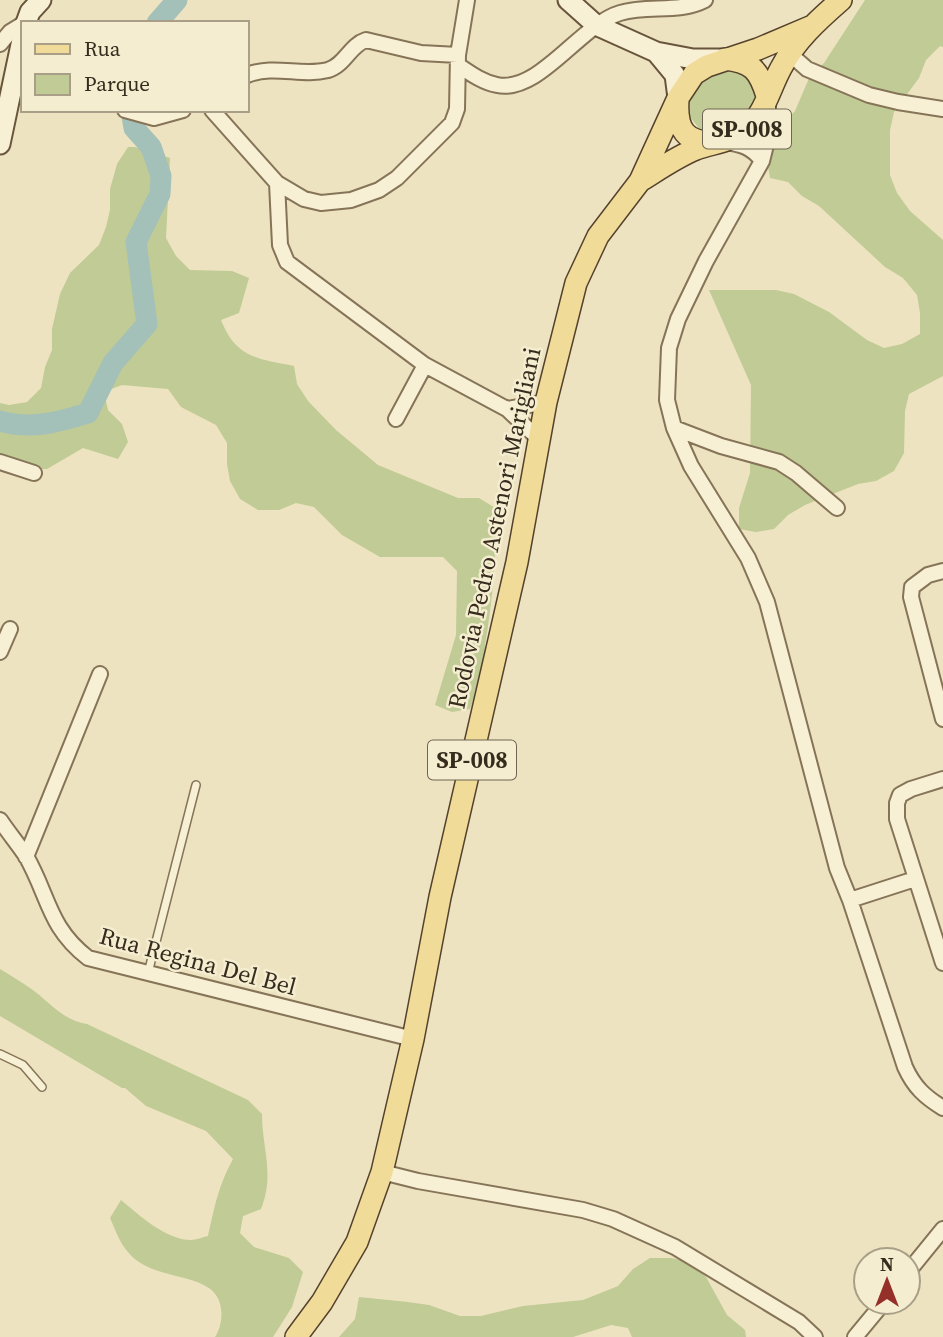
<svg xmlns="http://www.w3.org/2000/svg" width="943" height="1337" font-family="'Source Serif 4',serif">
<style>
.green{fill:#c1cb95}
.lines{fill:none;stroke-linecap:round;stroke-linejoin:round}
.river{stroke:#a3c0b9;stroke-width:21}
.lane-casing{stroke:#867458;stroke-width:10}
.street-casing{stroke:#867458;stroke-width:18}
.secondary-casing{stroke:#68553c;stroke-width:23}
.primary-casing{stroke:#54422d;stroke-width:24}
.lane{stroke:#f8f0d4;stroke-width:7}
.street{stroke:#f8f0d4;stroke-width:14}
.secondary{stroke:#f8f0d4;stroke-width:19}
.primary{stroke:#f1db98;stroke-width:21}
.labels{text-anchor:middle;dominant-baseline:central;stroke-width:5;stroke-linejoin:round;paint-order:stroke}
.shield{fill:#f5edd0;stroke:#6f6553;stroke-width:2}
.shield-label{font-size:23px;font-weight:bold;fill:#362b1d}
.street-label{font-size:24px;fill:#362b1d;stroke:#f5edd0}
</style>
<rect width="100%" height="100%" fill="#ede3c0"/>
<path class="green" d="M 865,0 L 943,0 L 943,47 L 940,46 L 926,60 L 919,78 L 894,112 L 890,130 L 890,175 L 897,193 L 910,211 L 943,240 L 943,376 L 909,394 L 905,411 L 904,453 L 894,471 L 876,481 L 858,484 L 805,505 L 788,515 L 774,529 L 756,532 L 739,529 L 739,508 L 750,473 L 751,385 L 709,290 L 776,290 L 794,294 L 829,312 L 867,340 L 884,348 L 902,344 L 920,334 L 920,313 L 917,295 L 903,278 L 885,267 L 819,206 L 802,196 L 788,182 L 770,178 L 767,160 L 771,143 L 781,125 L 795,111 L 810,76 L 824,63 Z
M 718,63 L 750,76 L 759,99 L 733,135 L 701,131 L 687,113 L 686,90 Z
M 128,147 L 135,147 L 170,158 L 166,238 L 176,256 L 190,270 L 232,271 L 249,278 L 239,313 L 221,320 C 236,358 258,359 294,366 L 297,384 L 308,401 L 336,430 L 378,465 L 458,498 L 479,498 L 497,509 C 496,555 493,600 485,645 C 484,654 486,664 483,673 C 480,685 474,697 470,709 L 452,712 L 435,705 L 456,635 L 457,571 L 443,557 L 380,557 L 342,535 L 314,507 L 296,503 L 279,510 L 258,510 L 240,499 L 230,481 L 227,464 L 227,443 L 216,425 L 181,407 L 168,389 L 122,385 L 104,392 L 108,410 L 122,424 L 128,442 L 118,459 L 83,448 L 47,469 L 0,469 L 0,403 L 9,405 L 27,402 L 41,388 L 45,367 L 52,350 L 52,329 L 60,294 L 70,273 L 99,245 L 106,227 L 110,210 L 110,189 L 117,164 Z
M 0,969 C 10,975 20,981 30,988 C 49,1001 62,1020 87,1024 L 248,1100 L 262,1114 C 262,1149 275,1174 261,1209 L 243,1216 L 240,1233 L 254,1247 L 289,1258 L 303,1272 L 292,1307 L 273,1337 L 215,1337 C 224,1323 225,1299 209,1288 C 192,1276 159,1276 139,1262 C 122,1250 118,1236 110,1218 L 121,1200 C 139,1215 166,1240 191,1240 C 196,1240 203,1237 208,1236 C 215,1205 218,1187 233,1159 L 206,1131 L 146,1106 L 125,1088 L 122,1088 L 0,1016 Z
M 650,1258 L 671,1258 L 692,1262 L 706,1277 L 727,1315 L 745,1330 L 746,1337 L 632,1337 L 628,1328 L 611,1325 L 573,1337 L 339,1337 L 355,1319 L 359,1297 L 408,1302 L 429,1305 L 460,1316 L 481,1316 L 523,1306 L 583,1300 L 618,1286 L 633,1269 Z"/>
<g class="lines">
<path class="river" d="M 157,23 L 177,0
M 0,421 C 31,430 59,422 88,413 L 113,363 L 147,324 L 136,242 L 160,194 L 161,176 L 151,147 L 134,128 L 131,110"/>
<g class="lane-casing">
<path id="lane" d="M 148,973 L 196,785
M 0,1054 L 23,1065 L 42,1087"/>
</g>
<g class="street-casing">
<path id="street" d="M 0,44 L 10,32 L 23,24
M 790,54 L 807,69 L 869,95 L 898,102 L 943,109
M 458,65 C 470,73 482,82 497,85 C 539,94 580,25 620,13 C 649,4 678,14 705,0
M 247,75 C 275,64 301,77 328,70 C 345,65 350,45 366,40 L 421,53 L 458,55
M 768,100 L 768,137 L 762,161 L 706,261 L 678,319 L 669,348 L 667,400 L 674,428 L 691,466 L 748,558 L 767,602 L 837,868 L 850,900 L 905,1067 C 914,1087 925,1097 943,1108
M 125,110 L 154,118 L 183,110
M 212,110 L 277,183 L 280,245 L 287,262 L 425,365 L 507,409 L 539,439
M 725,142 C 741,144 752,147 762,161
M 277,183 L 304,199 L 321,203 L 351,200 L 379,190 L 397,178 L 452,123 L 457,109 L 458,55 L 467,0
M 507,409 L 546,402
M 396,419 L 425,365
M 674,428 L 721,446 L 779,462 L 796,473 L 837,508
M 0,462 L 34,473
M 943,571 L 928,575 L 912,587 L 911,597 L 943,719
M 0,652 L 10,629
M 943,779 L 911,789 L 900,795 L 897,803 L 897,819 L 943,963
M 0,820 C 8,832 18,844 26,856 C 49,896 48,927 88,958 L 413,1039
M 26,857 L 100,674
M 850,900 L 915,879
M 382,1172 L 418,1181 L 583,1210 L 613,1219 L 675,1247 L 799,1322 L 815,1337
M 908,1272 L 943,1229
M 855,1337 L 884,1302"/>
</g>
<g class="secondary-casing">
<path id="secondary" d="M 568,0 L 596,25 L 656,52 L 693,59 L 725,59
M 26,23 L 30,12 L 41,0
M 656,52 L 675,75 L 678,98
M 0,144 L 23,35"/>
</g>
<g class="primary-casing">
<path id="primary" d="M 725,59 C 752,62 759,70 767,96
M 678,100 C 676,129 685,144 717,142
M 640,181 C 658,170 676,157 696,149 C 713,143 733,141 746,130 C 764,115 770,88 781,68 C 795,41 818,20 841,0
M 296,1337 L 322,1302 L 357,1242 L 382,1172 L 413,1039 L 440,897 L 517,562 L 546,402 L 576,283 L 598,236 L 640,181 L 678,98 L 694,74 L 707,66 L 758,49 L 810,27"/>
</g>
<use href="#lane" class="lane"/>
<use href="#street" class="street"/>
<use href="#secondary" class="secondary"/>
<use href="#primary" class="primary"/>
</g>
<g class="labels">
<g class="shield">
<rect x="703" y="109.5" width="88" height="39" rx="5"/>
<rect x="428" y="740.5" width="88" height="39" rx="5"/>
</g>
<g class="shield-label">
<text x="747" y="129">SP-008</text>
<text x="472" y="760">SP-008</text>
</g>
<g class="street-label">
<text transform="translate(494 528) rotate(-78)">Rodovia Pedro Astenori Marigliani</text>
<text transform="translate(198 961) rotate(15)">Rua Regina Del Bel</text>
</g>
</g>
<rect x="21" y="21" width="228" height="91" fill="#f5edd0" stroke="#a99f88" stroke-width="2"/>
<rect x="35" y="44" width="35" height="10" fill="#f1db98" stroke="#a99f88" stroke-width="2"/>
<text x="84" y="56" font-size="21" fill="#362b1d">Rua</text>
<rect x="35" y="74" width="35" height="21" fill="#c1cb95" stroke="#a99f88" stroke-width="2"/>
<text x="84" y="91" font-size="21" fill="#362b1d">Parque</text>
<g transform="translate(887 1281)"><circle r="33" fill="#f5edd0" stroke="#a99f88" stroke-width="2"/>
<path d="M0-5L12 26L0 18L-12 26Z" fill="#952f29"/>
<text y="-10" font-size="19" font-weight="bold" text-anchor="middle" fill="#362b1d">N</text>
</g>
</svg>
